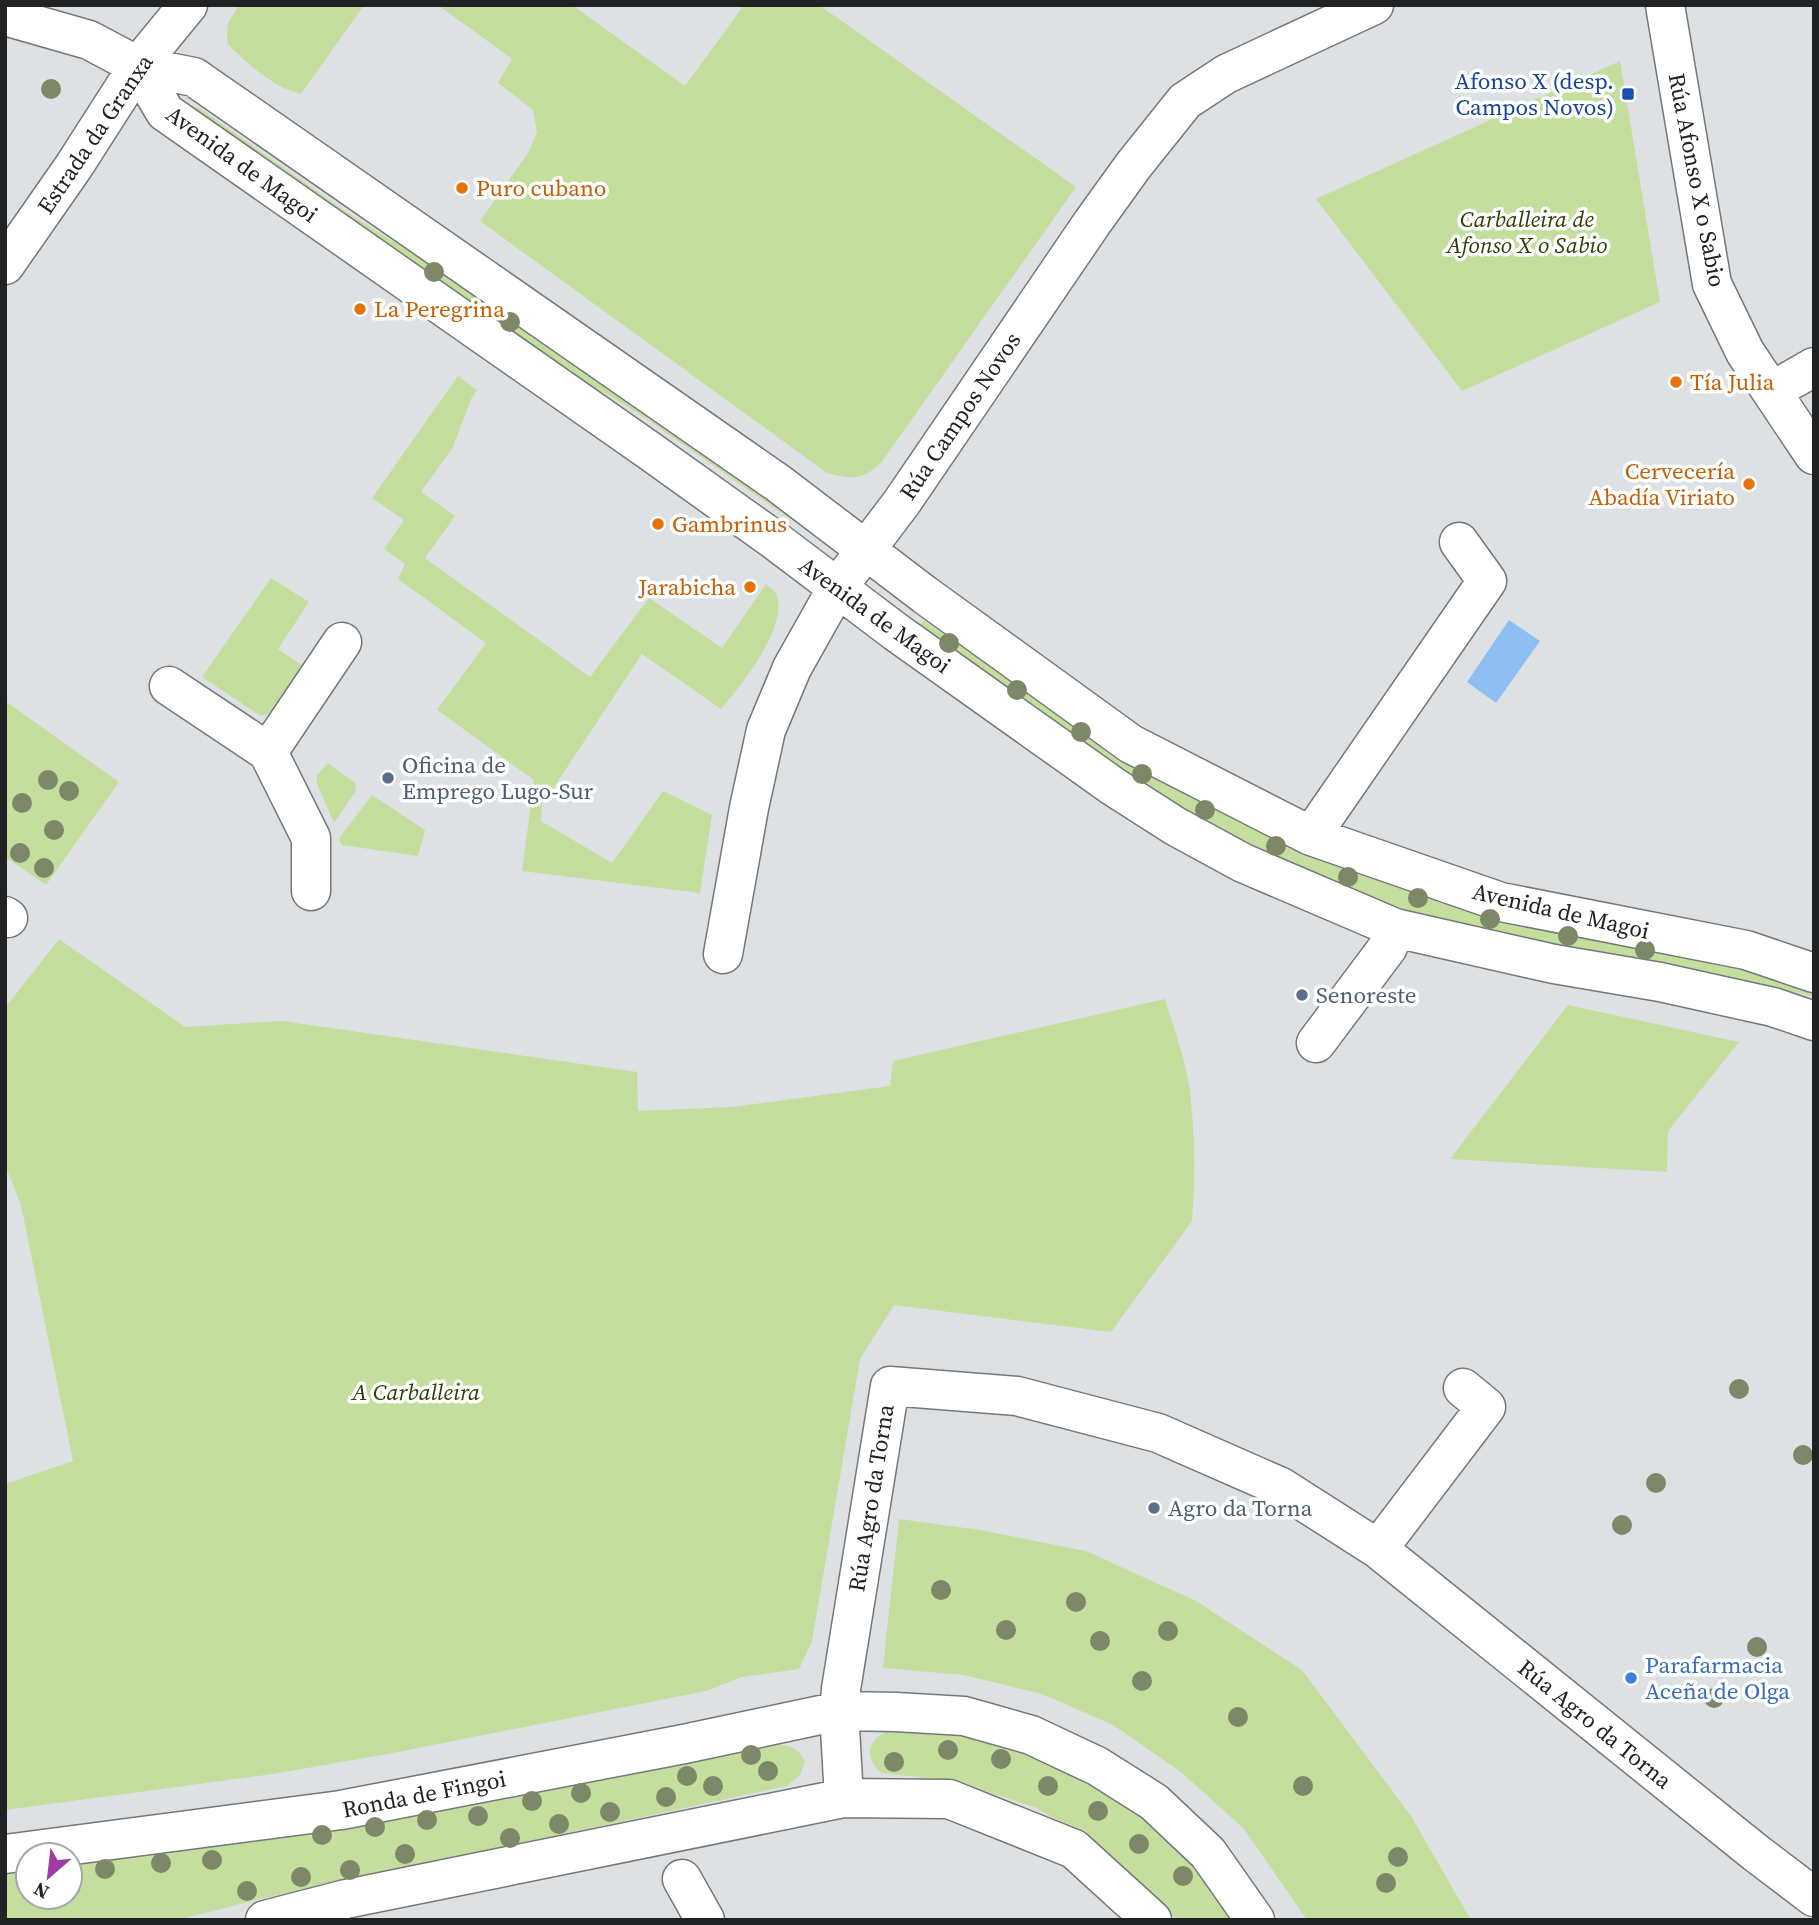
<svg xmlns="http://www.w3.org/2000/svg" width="1819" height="1925" font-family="'Source Serif 4',serif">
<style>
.green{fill:#c4de9d}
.water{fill:#8fbef2}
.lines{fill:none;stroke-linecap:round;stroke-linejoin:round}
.minor-casing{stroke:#74787a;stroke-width:41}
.minor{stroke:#fff;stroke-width:38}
.tree{fill:#7c8867}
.transit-dot{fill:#1a4fb4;stroke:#fff;stroke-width:2.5}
.food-dot{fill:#e8710a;stroke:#fff;stroke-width:2.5}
.service-dot{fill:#5c6f8a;stroke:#fff;stroke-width:2.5}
.shop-dot{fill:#3f7fe0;stroke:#fff;stroke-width:2.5}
.labels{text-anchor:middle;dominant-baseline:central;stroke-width:7;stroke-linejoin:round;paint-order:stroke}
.transit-label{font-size:23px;fill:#164399;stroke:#fff;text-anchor:end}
.street-label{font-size:23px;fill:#212224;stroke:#fff}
.food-label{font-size:23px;fill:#c56008;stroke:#fff;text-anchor:start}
.park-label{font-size:23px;font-style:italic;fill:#2d3f00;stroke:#fff}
.service-label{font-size:23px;fill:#4e5e75;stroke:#fff;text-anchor:start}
.shop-label{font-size:23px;fill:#366cbe;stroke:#fff;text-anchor:start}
</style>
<rect width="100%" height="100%" fill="#dde1e4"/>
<path class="green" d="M 239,5 L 364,5 L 301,94 C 274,88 246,63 227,43 L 228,23 Z
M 438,5 L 572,5 L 685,86 L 744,5 L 819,5 L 1076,187 L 881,463 C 861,481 853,479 827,473 L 480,221 L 528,153 L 537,133 L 533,110 L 498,83 L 512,59 Z
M 1620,61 L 1660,302 L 1462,391 L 1316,199 Z
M 191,105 L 202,110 L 342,209 L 384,236 L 430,262 L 810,526 L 806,530 L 645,418 L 615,399 L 531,353 L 187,109 Z
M 458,376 L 477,390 L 471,399 L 453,447 L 421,492 L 455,516 L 425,558 L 590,677 L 649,598 L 722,648 L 766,584 C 767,585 774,591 775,592 C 792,623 740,687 721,709 L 642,654 L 542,805 L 541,821 L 612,863 L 663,791 L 712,815 L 700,893 L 522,871 L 534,780 L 437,710 L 486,643 L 398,579 L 405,564 L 384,549 L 404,520 L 372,498 Z
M 271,578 L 309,602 L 278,649 L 303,666 L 268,714 L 261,716 L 202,677 Z
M 924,620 L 1080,726 L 1193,791 L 1814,980 L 1814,997 L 1719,974 L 1643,967 L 1398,909 L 1326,882 L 1215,828 L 1123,772 L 923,631 L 920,624 Z
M 5,701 L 119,782 L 46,885 L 5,857 Z
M 328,763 L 355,783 L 356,791 L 334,823 L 317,784 L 317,775 Z
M 372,795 L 425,830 L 418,856 L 342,845 L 340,842 L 340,837 Z
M 59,939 L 185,1027 L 282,1021 L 637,1072 L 638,1111 L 732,1107 L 890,1086 L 893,1061 L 1165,999 C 1175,1032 1188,1066 1191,1101 C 1195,1140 1195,1182 1192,1221 L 1111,1332 L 894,1305 L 860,1359 L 812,1641 L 799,1669 L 742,1677 L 706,1691 L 393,1753 L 273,1774 L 5,1810 L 5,1484 L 73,1461 L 21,1205 L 5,1164 L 5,1008 Z
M 1568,1005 L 1739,1042 L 1668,1131 L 1667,1172 L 1450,1159 Z
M 899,1519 L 980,1530 L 1086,1551 L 1196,1601 L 1302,1670 L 1411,1816 L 1471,1920 L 1307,1920 L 1244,1829 L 1181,1772 L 1113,1725 L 1042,1694 L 964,1675 L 883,1668 Z
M 894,1729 C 913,1730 933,1731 952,1733 C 1037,1745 1144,1805 1198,1871 C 1211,1886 1220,1904 1231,1920 L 1176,1920 L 1165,1906 L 1094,1840 L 1034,1807 L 953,1781 L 881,1773 C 861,1754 870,1736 894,1729 Z
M 771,1744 C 788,1745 798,1746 805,1762 L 800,1775 L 787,1786 L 264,1898 L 177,1920 L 5,1920 L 5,1874 L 28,1871 L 28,1897 L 70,1897 L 70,1865 L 384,1820 Z"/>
<path class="water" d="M 1509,620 L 1540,641 L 1496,703 L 1467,682 Z"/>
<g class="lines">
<g class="minor-casing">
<path id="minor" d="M 1665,5 L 1712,284 L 1745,352 L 1814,455
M 5,16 L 89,40 L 138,66 L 194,77 L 778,483 L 925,595 L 1131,744 L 1311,836 L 1501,902 L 1746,950 L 1814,973
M 138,66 L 165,112 L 647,449 L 773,539 L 896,632 L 1114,787 L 1175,826 L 1243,863 L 1395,928 L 1554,964 L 1660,982 L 1773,1007 L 1814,1021
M 5,265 L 74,166 L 138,66 L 188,5
M 1772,391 L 1814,367
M 169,686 L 268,752
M 1311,836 L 1487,581 L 1459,542
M 311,891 L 311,838 L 268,752 L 342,642
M 5,916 L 8,918
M 723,954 L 749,808 L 766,730 L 792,668 L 837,588 L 902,502 L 1092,223 L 1133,166 L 1185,101 L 1226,74 L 1374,5
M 1316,1043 L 1388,947 L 1395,928
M 1378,1549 L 1486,1407 L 1463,1388
M 844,1798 L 839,1711 L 841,1689 L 890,1386 L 1017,1396 L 1158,1433 L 1281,1487 L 1378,1549 L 1756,1853 L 1814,1897
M 5,1854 L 341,1810 L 684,1744 L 839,1711 L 896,1712 L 964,1716 L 1031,1735 L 1097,1766 L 1154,1802 L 1208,1853 L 1255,1920
M 682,1879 L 705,1920
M 265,1920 L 346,1899 L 844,1798 L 949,1799 L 1074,1849 L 1152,1920"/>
</g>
<use href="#minor" class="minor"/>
</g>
<g class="tree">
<circle cx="51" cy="89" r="10"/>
<circle cx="434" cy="272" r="10"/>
<circle cx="510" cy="322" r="10"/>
<circle cx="949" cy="643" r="10"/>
<circle cx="1017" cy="690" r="10"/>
<circle cx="1081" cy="732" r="10"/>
<circle cx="1142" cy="774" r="10"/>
<circle cx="48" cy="780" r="10"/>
<circle cx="69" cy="791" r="10"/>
<circle cx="22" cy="803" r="10"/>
<circle cx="1205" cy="810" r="10"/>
<circle cx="54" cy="830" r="10"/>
<circle cx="1276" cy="846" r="10"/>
<circle cx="20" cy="853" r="10"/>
<circle cx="44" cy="868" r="10"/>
<circle cx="1348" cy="877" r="10"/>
<circle cx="1418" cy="898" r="10"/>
<circle cx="1490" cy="919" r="10"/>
<circle cx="1568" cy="936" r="10"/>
<circle cx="1645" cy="950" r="10"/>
<circle cx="1739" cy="1389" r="10"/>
<circle cx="1803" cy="1455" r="10"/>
<circle cx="1656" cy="1483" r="10"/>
<circle cx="1622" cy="1525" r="10"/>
<circle cx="941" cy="1590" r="10"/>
<circle cx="1076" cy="1602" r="10"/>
<circle cx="1006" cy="1630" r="10"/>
<circle cx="1168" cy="1631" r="10"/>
<circle cx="1100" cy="1641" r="10"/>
<circle cx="1757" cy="1647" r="10"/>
<circle cx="1142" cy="1681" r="10"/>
<circle cx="1714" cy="1698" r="10"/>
<circle cx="1238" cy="1717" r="10"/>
<circle cx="948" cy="1750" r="10"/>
<circle cx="751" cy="1755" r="10"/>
<circle cx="1001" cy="1759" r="10"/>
<circle cx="894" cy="1762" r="10"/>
<circle cx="768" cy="1771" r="10"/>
<circle cx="687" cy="1776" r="10"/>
<circle cx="713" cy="1786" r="10"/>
<circle cx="1048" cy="1786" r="10"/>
<circle cx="1303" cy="1786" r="10"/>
<circle cx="581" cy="1793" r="10"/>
<circle cx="666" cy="1797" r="10"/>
<circle cx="532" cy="1801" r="10"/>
<circle cx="1098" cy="1811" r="10"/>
<circle cx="610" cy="1812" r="10"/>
<circle cx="478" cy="1816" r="10"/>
<circle cx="427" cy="1820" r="10"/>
<circle cx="559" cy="1824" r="10"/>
<circle cx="375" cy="1827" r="10"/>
<circle cx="322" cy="1835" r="10"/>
<circle cx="510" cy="1838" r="10"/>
<circle cx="1139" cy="1844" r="10"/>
<circle cx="405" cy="1854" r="10"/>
<circle cx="1398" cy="1857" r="10"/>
<circle cx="212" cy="1860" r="10"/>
<circle cx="161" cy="1863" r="10"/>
<circle cx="105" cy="1869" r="10"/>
<circle cx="350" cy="1870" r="10"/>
<circle cx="1183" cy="1876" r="10"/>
<circle cx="301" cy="1877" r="10"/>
<circle cx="1386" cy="1883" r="10"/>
<circle cx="247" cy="1891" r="10"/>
</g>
<rect class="transit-dot" x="1621" y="87" width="14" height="14" rx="3.5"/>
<g class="food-dot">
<circle cx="462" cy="188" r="7"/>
<circle cx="360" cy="309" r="7"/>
<circle cx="1676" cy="382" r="7"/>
<circle cx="1749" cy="484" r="7"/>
<circle cx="658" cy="524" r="7"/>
<circle cx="750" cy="587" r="7"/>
</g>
<g class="service-dot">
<circle cx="388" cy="778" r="7"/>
<circle cx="1302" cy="995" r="7"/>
<circle cx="1154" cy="1508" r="7"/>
</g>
<circle class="shop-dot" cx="1631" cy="1678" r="7"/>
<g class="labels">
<g class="transit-label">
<text x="1614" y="81">Afonso X (desp.<tspan x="1614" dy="26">Campos Novos)</tspan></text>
</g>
<g class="street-label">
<text transform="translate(95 134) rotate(-56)">Estrada da Granxa</text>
<text transform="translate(242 164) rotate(36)">Avenida de Magoi</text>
<text transform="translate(1697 180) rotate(79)">Rúa Afonso X o Sabio</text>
<text transform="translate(960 416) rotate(-56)">Rúa Campos Novos</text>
<text transform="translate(875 615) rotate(36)">Avenida de Magoi</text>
<text transform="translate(1561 911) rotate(13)">Avenida de Magoi</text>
<text transform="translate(871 1498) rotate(-81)">Rúa Agro da Torna</text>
<text transform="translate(1595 1724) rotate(39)">Rúa Agro da Torna</text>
<text transform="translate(424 1794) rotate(-11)">Ronda de Fingoi</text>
</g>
<g class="food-label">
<text x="476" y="188">Puro cubano</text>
<text x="374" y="309">La Peregrina</text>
<text x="1690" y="382">Tía Julia</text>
<text x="1735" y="471" text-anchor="end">Cervecería<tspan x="1735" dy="26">Abadía Viriato</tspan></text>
<text x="672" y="524">Gambrinus</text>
<text x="736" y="587" text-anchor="end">Jarabicha</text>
</g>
<g class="park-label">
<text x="1527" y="219">Carballeira de<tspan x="1527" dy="26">Afonso X o Sabio</tspan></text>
<text x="416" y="1392">A Carballeira</text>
</g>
<g class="service-label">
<text x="402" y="765">Oficina de<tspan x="402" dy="26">Emprego Lugo-Sur</tspan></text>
<text x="1316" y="995">Senoreste</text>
<text x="1168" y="1508">Agro da Torna</text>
</g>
<g class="shop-label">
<text x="1645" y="1665">Parafarmacia<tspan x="1645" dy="26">Aceña de Olga</tspan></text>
</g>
</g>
<rect width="1819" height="1925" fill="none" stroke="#212224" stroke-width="14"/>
<g transform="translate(49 1876) rotate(208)"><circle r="33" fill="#ffffff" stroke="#a6a7a7" stroke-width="2"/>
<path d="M0-5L12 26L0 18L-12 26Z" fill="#9d3da4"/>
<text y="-10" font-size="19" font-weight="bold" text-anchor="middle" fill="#212224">N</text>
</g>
</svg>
